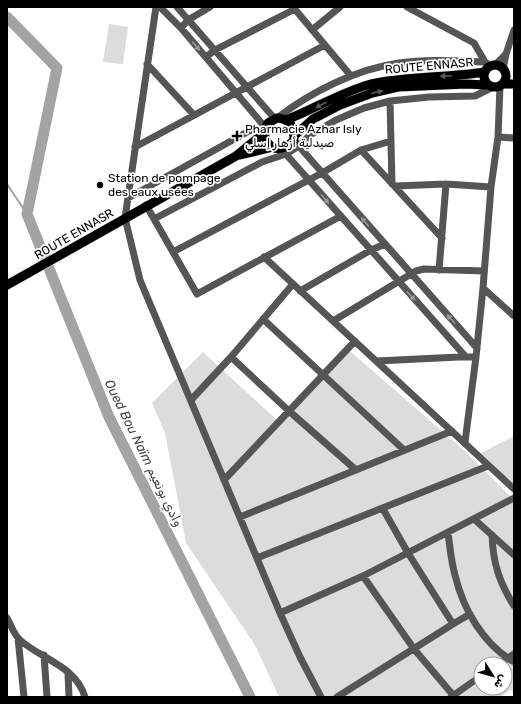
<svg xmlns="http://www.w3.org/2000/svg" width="521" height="704" font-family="Rubik,'Noto Sans Arabic',sans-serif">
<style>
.green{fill:#dcdcdc;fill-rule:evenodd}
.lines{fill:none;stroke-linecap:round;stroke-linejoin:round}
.stream{stroke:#a3a3a3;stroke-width:2}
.river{stroke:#a3a3a3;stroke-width:11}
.major-casing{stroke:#dbdbdb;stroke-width:10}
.minor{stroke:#555;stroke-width:7}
.major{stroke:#000;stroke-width:9}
.oneway{fill:#999}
.oneway2{fill:#595959}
.poi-dot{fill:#000;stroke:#fff;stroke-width:1.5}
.labels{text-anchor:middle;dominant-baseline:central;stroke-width:3.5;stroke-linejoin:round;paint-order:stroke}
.street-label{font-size:12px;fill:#000;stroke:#fff}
.poi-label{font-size:12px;fill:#000;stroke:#fff;text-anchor:start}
.water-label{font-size:13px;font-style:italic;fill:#444;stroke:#fff}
</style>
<rect width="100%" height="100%" fill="#fff"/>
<path class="green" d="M 109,24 L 128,27 L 123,64 L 103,62 Z
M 350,351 L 466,452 L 514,500 L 514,691 L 510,690 L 501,697 L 279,697 L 255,645 L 186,543 L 165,433 L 152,403 L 203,352 L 278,421 ZM 481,664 L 505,664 L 505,688 L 481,688 Z
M 514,436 L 514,484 L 481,453 Z"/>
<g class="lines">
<path class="stream" d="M 7,184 L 27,214"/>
<path class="river" d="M 7,17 L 57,68 L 27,214 L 109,417 L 250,697"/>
<g class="major-casing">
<path id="major" d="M484 76a11 11 0 1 1 22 0a11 11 0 1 1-22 0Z
M 503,84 L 514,84
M 277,118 C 292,119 294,128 294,141 C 290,143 287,147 283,148 C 268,152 260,135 268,123 Z
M 286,120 C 314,109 344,91 371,84 C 409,76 447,78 485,72
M 294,136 L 313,119 L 340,105 L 372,93 L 398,87 L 466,84 L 487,85
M 240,155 L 273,147
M 7,285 L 236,156 L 264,133"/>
</g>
<path class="minor" d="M 156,7 L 125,218 L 140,280 L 280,613 L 300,657 L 321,697
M 160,7 L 181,28 L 265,127
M 177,7 L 275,119
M 293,7 L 351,76
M 407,7 L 474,43 L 485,62
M 181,28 L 188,20 L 210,7
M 312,30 L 340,7
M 206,57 L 215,50 L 295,9
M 147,64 L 194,115
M 495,65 L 506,54
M 503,69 L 506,54 L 514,30
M 390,101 L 392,184
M 277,118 C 311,92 356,69 399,63 C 427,59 456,61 485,62 L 490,66
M 498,137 L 514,138
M 296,143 L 477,348
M 135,147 L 325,45
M 361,150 L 442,238
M 284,152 L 466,357
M 395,186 L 446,184 L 491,187
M 128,198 L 249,131 L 255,129 L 264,131
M 146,205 L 197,294 L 341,216
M 154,219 L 262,162 L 286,154 L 299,146 L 310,135 L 336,120 L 364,108 L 390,101 L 429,97 L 475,96 L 493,87
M 173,252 L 322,173 L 361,150 L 391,141
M 264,257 L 514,489
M 439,270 L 446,184
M 483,288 L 514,316
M 300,291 L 371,250 L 385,244
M 263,319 L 404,450
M 333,321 L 416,271 L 424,269 L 484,271
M 231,357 L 289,411 L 356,470
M 377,361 L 459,357 L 476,357
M 191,400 L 231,357 L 293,284
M 465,442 L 476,357 L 483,288 L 491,187 L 498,137 L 500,86
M 224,480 L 355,341
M 383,509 L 408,553 L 453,624
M 240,517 L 452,431
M 474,519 L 514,555
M 448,533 C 450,547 451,561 455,575 C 463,609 483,644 514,662
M 492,535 C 493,563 499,582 514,606
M 257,558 L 488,466
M 363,576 L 414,649 L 453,695
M 280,613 L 363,576 L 514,498
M 7,618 C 11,625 14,635 20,640 C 41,659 76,666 85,697
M 18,638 L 24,697
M 44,655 L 47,697
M 499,664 L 514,654
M 68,673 L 69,697
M 337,697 L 453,624 L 470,614
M 451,697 L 481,676"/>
<use href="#major" class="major"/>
</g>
<defs><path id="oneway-solid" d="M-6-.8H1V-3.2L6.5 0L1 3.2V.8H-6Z"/></defs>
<g class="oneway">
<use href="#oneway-solid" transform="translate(196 46) rotate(49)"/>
<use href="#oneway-solid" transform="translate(325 199) rotate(49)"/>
<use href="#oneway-solid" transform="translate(365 222) rotate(-131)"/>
<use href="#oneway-solid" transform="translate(411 296) rotate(48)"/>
<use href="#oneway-solid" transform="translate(451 319) rotate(-132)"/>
</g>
<g class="oneway2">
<use href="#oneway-solid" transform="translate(446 76) rotate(177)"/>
<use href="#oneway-solid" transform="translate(377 92) rotate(-13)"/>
<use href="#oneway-solid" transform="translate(321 105) rotate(153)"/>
</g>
<g class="poi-dot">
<path d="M235 130h4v4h4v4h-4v4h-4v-4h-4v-4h4z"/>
<circle cx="100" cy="185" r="4"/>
</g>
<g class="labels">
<g class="street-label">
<text transform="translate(429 66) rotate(-5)">ROUTE ENNASR</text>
<text transform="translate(74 234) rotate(-30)">ROUTE ENNASR</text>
</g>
<g class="poi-label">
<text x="245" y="129">Pharmacie Azhar Isly<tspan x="245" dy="14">صيدلية أزهار إسلي</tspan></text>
<text x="108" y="178">Station de pompage<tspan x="108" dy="14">des eaux usées</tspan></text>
</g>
<g class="water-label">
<text transform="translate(144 453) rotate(64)">Oued Bou Naïm وادي بونعيم</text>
</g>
</g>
<rect width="521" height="704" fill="none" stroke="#000000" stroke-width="16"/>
<g transform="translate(493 676) rotate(127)"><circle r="19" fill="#ffffff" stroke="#999999"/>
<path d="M0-3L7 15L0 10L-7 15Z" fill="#000000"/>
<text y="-6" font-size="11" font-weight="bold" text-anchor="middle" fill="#000000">ش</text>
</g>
</svg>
